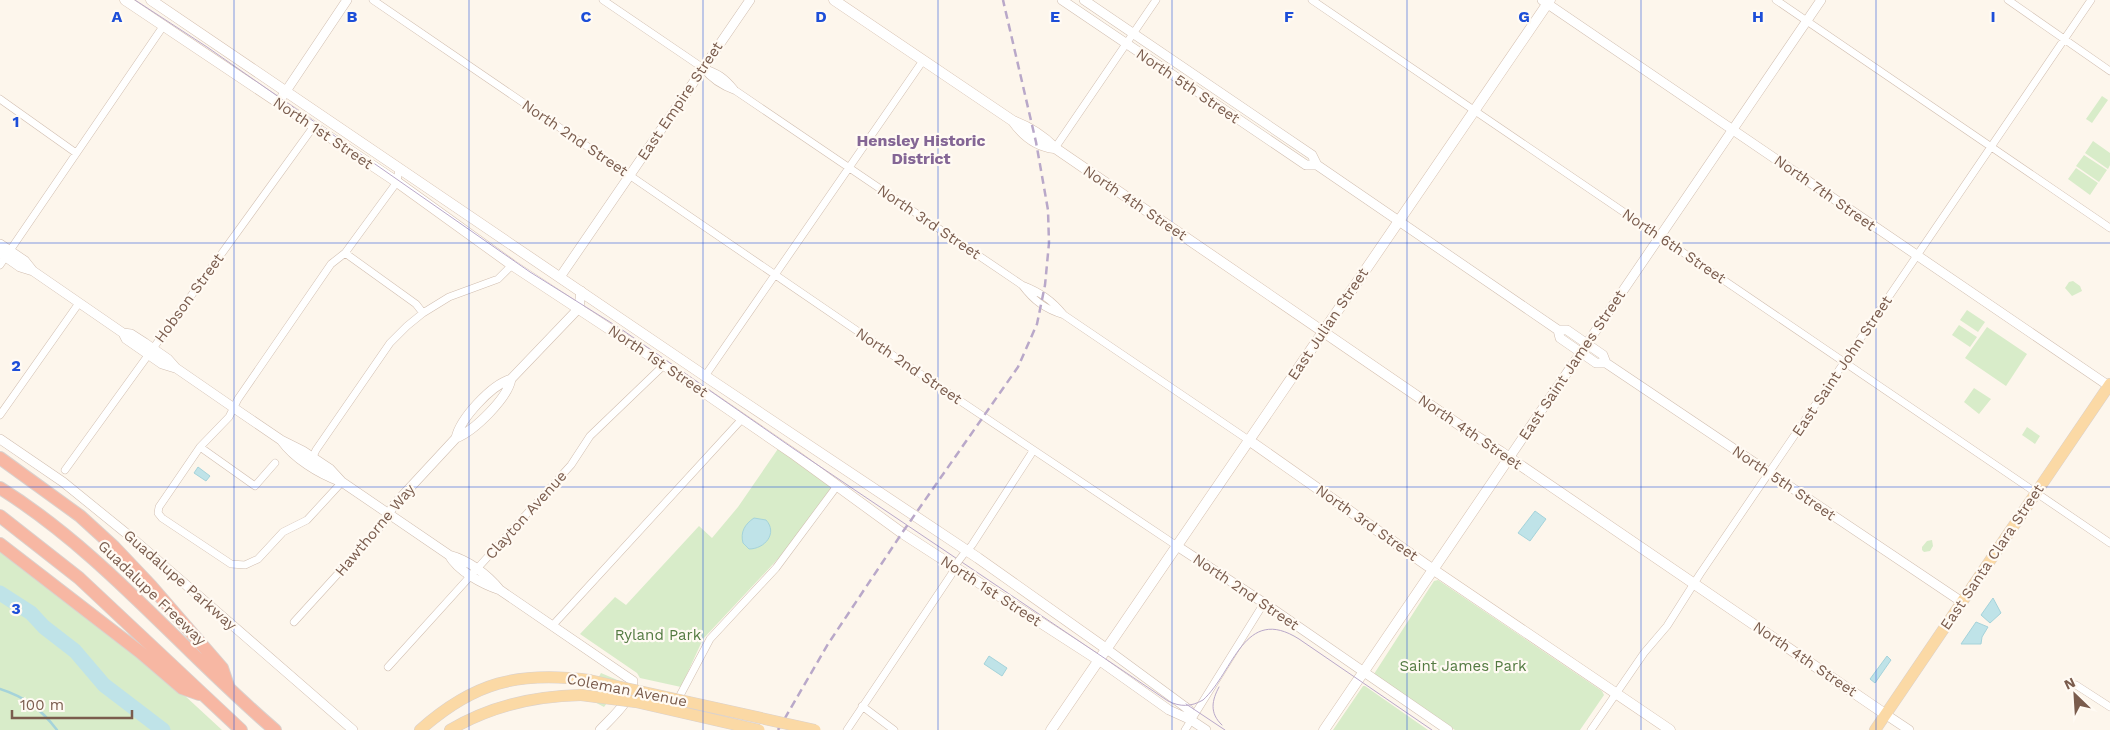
<svg xmlns="http://www.w3.org/2000/svg" width="2110" height="730" font-family="'Work Sans',sans-serif">
<style>
.green{fill:#d8ecc9}
.water{fill:#bfe3e8;stroke:#a5d3da}
.lines{fill:none;stroke-linecap:round;stroke-linejoin:round}
.stream{stroke:#a5d3da;stroke-width:2.5}
.river{stroke:#bfe3e8;stroke-width:15}
.minor-casing{stroke:#d1beb0;stroke-width:8}
.tertiary-casing{stroke:#d1beb0;stroke-width:10}
.secondary-casing{stroke:#d6c0b0;stroke-width:11}
.primary-casing{stroke:#dad1cd;stroke-width:12}
.motorway-casing{stroke:#dad1cd;stroke-width:14}
.minor{stroke:#fff;stroke-width:7}
.tertiary{stroke:#fff;stroke-width:9}
.secondary{stroke:#fff;stroke-width:10}
.primary{stroke:#fbd9a5;stroke-width:11}
.motorway{stroke:#f7b7a3;stroke-width:12}
.tram{stroke:#b9a8c9;stroke-width:1}
.rail{stroke:#b9a8c9;stroke-width:2.5;stroke-dasharray:8 5;stroke-linecap:butt}
.minor-bridge-casing{stroke:#d1beb0;stroke-width:8;stroke-linecap:butt}
.primary-bridge-casing{stroke:#dad1cd;stroke-width:12;stroke-linecap:butt}
.minor-bridge{stroke:#fff;stroke-width:7}
.primary-bridge{stroke:#fbd9a5;stroke-width:11}
.grid{fill:none;stroke:#1d4ed8;stroke-width:1;stroke-opacity:0.55}
.labels{text-anchor:middle;dominant-baseline:central;stroke-width:4.5;stroke-linejoin:round;paint-order:stroke}
.street-label{font-size:15px;fill:#7a5c4d;stroke:#fffaf3}
.park-label{font-size:15px;fill:#537a41;stroke:#fffaf3}
.neighbourhood-label{font-size:16px;font-weight:bold;fill:#846695;stroke:#fffaf3}
.grid-label{font-size:16px;text-anchor:middle;font-weight:bold;fill:#1d4ed8;stroke:#fffaf3;stroke-width:4.5;stroke-linejoin:round;paint-order:stroke}
</style>
<rect width="100%" height="100%" fill="#fdf6ec"/>
<path class="green" d="M 2102,96 L 2108,100 L 2092,123 L 2086,119 Z
M 2093,141 L 2110,153 L 2110,165 L 2108,169 L 2085,153 Z
M 2084,155 L 2107,170 L 2099,182 L 2076,166 Z
M 2076,168 L 2098,183 L 2090,195 L 2068,179 Z
M 2073,281 L 2080,286 L 2082,291 L 2072,296 L 2065,288 L 2069,282 Z
M 1967,310 L 1985,322 L 1978,332 L 1960,320 Z
M 1959,325 L 1977,337 L 1970,347 L 1952,335 Z
M 1987,327 L 2027,354 L 2006,386 L 1965,358 Z
M 1974,388 L 1991,399 L 1979,414 L 1964,402 Z
M 2027,427 L 2040,436 L 2035,444 L 2022,435 Z
M 782,443 L 835,482 L 789,547 L 703,639 L 681,687 L 640,678 L 637,673 L 580,634 L 615,597 L 626,605 L 699,526 L 712,538 L 738,507 Z
M 1932,540 L 1933,546 L 1930,551 L 1924,552 L 1922,550 L 1922,547 L 1927,541 Z
M 0,550 L 170,682 L 222,730 L 0,730 Z
M 1438,580 L 1602,691 L 1604,695 L 1580,730 L 1455,730 L 1374,674 L 1434,581 Z
M 601,673 L 622,682 L 604,707 L 587,698 Z
M 1363,686 L 1365,686 L 1428,730 L 1333,730 Z"/>
<path class="water" d="M 198,467 L 210,476 L 206,481 L 194,473 Z
M 1535,511 L 1546,519 L 1530,541 L 1518,533 Z
M 754,518 L 766,520 C 778,533 765,549 749,549 L 743,543 C 740,532 745,524 754,518 Z
M 1993,598 L 2001,613 L 1990,623 L 1981,615 Z
M 1976,622 L 1988,627 L 1982,637 L 1981,644 L 1961,644 Z
M 989,656 L 1007,668 L 1002,676 L 984,664 Z
M 1887,656 L 1891,660 L 1875,683 L 1870,679 Z"/>
<g class="lines">
<path class="stream" d="M 0,689 C 25,697 41,709 57,730"/>
<path class="river" d="M 0,593 L 31,613 L 44,627 L 75,651 L 104,685 L 163,730"/>
<g class="minor-casing">
<path id="minor" d="M 373,0 L 932,382 L 1177,546
M 603,0 L 703,68 C 717,72 725,78 734,89
M 1312,0 L 2110,543
M 1776,0 L 2110,228
M 2008,0 L 2110,71
M 703,68 C 712,80 722,86 736,91 L 1022,285 C 1040,292 1052,300 1064,315
M 0,99 L 76,153
M 1055,148 L 1156,0
M 345,253 L 416,304 L 423,313
M 0,265 L 164,25
M 1022,285 C 1034,301 1045,309 1064,315 L 1250,441
M 705,376 L 922,62
M 0,415 L 79,303
M 200,447 L 255,486 L 275,463
M 311,461 L 316,450 L 390,343 L 407,326 L 423,313 L 449,297 L 498,279 L 512,265
M 65,470 L 314,126
M 342,482 L 307,520 L 283,532 L 258,559 L 245,565 L 231,564 L 162,518 L 158,513 L 159,507 L 200,447 L 229,417 L 238,399 L 331,264 L 345,253 L 397,182 L 399,168
M 964,554 L 972,545 L 1033,451
M 294,622 L 385,522 L 389,514
M 553,625 L 742,419
M 388,667 L 571,465 L 590,436 L 664,365
M 2076,685 L 2110,707
M 676,703 L 710,639 L 776,568 L 837,486
M 862,706 L 894,730
M 847,730 L 951,575 L 957,564
M 1185,730 L 1264,603
M 1591,730 L 1644,653 L 1667,626 L 1700,574 L 2091,0"/>
</g>
<g class="tertiary-casing">
<path id="tertiary" d="M 1062,0 L 1306,165 L 1317,165
M 1084,0 L 1312,155 L 1317,165 L 1558,330 L 1567,330 L 1603,355 L 1606,363 L 1962,602
M 1542,0 L 2109,386
M 278,103 L 347,0
M 0,244 L 25,261 L 33,271 L 123,333 L 131,334 L 145,343 L 168,359 L 176,368 L 234,408 L 281,440 L 303,451 L 330,469 L 342,482 L 449,555 C 468,560 487,574 500,590
M 0,253 L 20,267 L 33,271
M 560,277 L 750,0
M 1558,330 L 1560,338 L 1596,363 L 1606,363
M 123,333 L 126,339 L 162,364 L 175,368
M 456,438 C 460,419 491,385 511,379 L 579,308 L 581,291
M 0,439 L 63,482 L 132,538 L 353,730
M 281,440 C 295,459 318,473 339,481
M 1509,458 L 1821,0
M 389,514 L 393,506 L 456,438 C 474,431 508,398 511,379
M 1177,546 L 1264,603 L 1448,730
M 449,555 C 458,571 482,584 500,590 L 633,681 C 632,701 613,716 600,730
M 1108,650 L 1184,706 L 1189,710 L 1191,720
M 1100,661 L 1169,710 L 1191,720 L 1206,730
M 1885,714 L 1909,730"/>
</g>
<g class="secondary-casing">
<path id="secondary" d="M 125,0 L 397,182 L 512,265 L 664,365 L 795,455 L 902,533 L 1100,661
M 151,0 L 705,376 L 978,558 L 1108,650
M 834,0 L 1013,121 C 1029,127 1043,136 1055,148 L 1471,433 L 1501,452 L 1885,714
M 1013,121 C 1023,135 1037,146 1054,148
M 1250,441 L 1425,564 L 1670,730
M 1051,730 L 1550,0
M 1324,730 L 1509,458"/>
</g>
<g class="primary-casing">
<path id="primary" d="M 420,730 C 474,682 518,671 589,680
M 450,730 C 490,706 534,696 581,695
M 1875,730 L 2110,384"/>
</g>
<g class="motorway-casing">
<path id="motorway" d="M 0,458 L 80,516 L 114,547 L 151,586 L 222,668 L 228,686
M 0,488 C 104,553 182,651 275,730
M 0,516 L 79,578 L 241,730
M 0,544 L 140,652 L 182,688 L 199,694"/>
</g>
<use href="#minor" class="minor"/>
<use href="#tertiary" class="tertiary"/>
<use href="#secondary" class="secondary"/>
<use href="#primary" class="primary"/>
<use href="#motorway" class="motorway"/>
<path class="tram" d="M 135,0 L 207,47 L 530,272 L 621,329 L 794,449 L 1168,701 C 1180,707 1191,707 1203,700 C 1234,672 1244,604 1299,639 L 1432,730
M 1219,687 C 1212,700 1209,713 1222,725
M 1186,704 L 1225,730"/>
<path class="rail" d="M 778,730 L 828,644 L 902,533 L 1018,367 L 1037,324 L 1045,285 L 1049,243 L 1048,210 L 1036,142 L 1003,0"/>
<g class="minor-bridge-casing">
<path id="minor-bridge" d="M 957,563 L 963,555"/>
</g>
<g class="primary-bridge-casing">
<path id="primary-bridge" d="M 589,680 L 815,730
M 581,695 L 636,702 L 759,730"/>
</g>
<use href="#minor-bridge" class="minor-bridge"/>
<use href="#primary-bridge" class="primary-bridge"/>
</g>
<path class="grid" d="M 234,0 L 234,730M 469,0 L 469,730M 703,0 L 703,730M 938,0 L 938,730M 1172,0 L 1172,730M 1407,0 L 1407,730M 1641,0 L 1641,730M 1876,0 L 1876,730M 0,243 L 2110,243M 0,487 L 2110,487"/>
<g class="labels">
<g class="street-label">
<text transform="translate(1188 86) rotate(34)">North 5th Street</text>
<text transform="translate(680 101) rotate(-56)">East Empire Street</text>
<text transform="translate(323 133) rotate(34)">North 1st Street</text>
<text transform="translate(575 138) rotate(34)">North 2nd Street</text>
<text transform="translate(1825 193) rotate(35)">North 7th Street</text>
<text transform="translate(1135 203) rotate(34)">North 4th Street</text>
<text transform="translate(929 222) rotate(34)">North 3rd Street</text>
<text transform="translate(1674 246) rotate(34)">North 6th Street</text>
<text transform="translate(189 298) rotate(-54)">Hobson Street</text>
<text transform="translate(1328 324) rotate(-56)">East Julian Street</text>
<text transform="translate(658 361) rotate(34)">North 1st Street</text>
<text transform="translate(1572 365) rotate(-56)">East Saint James Street</text>
<text transform="translate(909 366) rotate(34)">North 2nd Street</text>
<text transform="translate(1842 366) rotate(-56)">East Saint John Street</text>
<text transform="translate(1470 432) rotate(34)">North 4th Street</text>
<text transform="translate(1784 483) rotate(34)">North 5th Street</text>
<text transform="translate(526 515) rotate(-48)">Clayton Avenue</text>
<text transform="translate(1367 523) rotate(35)">North 3rd Street</text>
<text transform="translate(375 530) rotate(-50)">Hawthorne Way</text>
<text transform="translate(1992 557) rotate(-56)">East Santa Clara Street</text>
<text transform="translate(180 580) rotate(41)">Guadalupe Parkway</text>
<text transform="translate(991 591) rotate(33)">North 1st Street</text>
<text transform="translate(1246 592) rotate(34)">North 2nd Street</text>
<text transform="translate(152 593) rotate(44)">Guadalupe Freeway</text>
<text transform="translate(1805 659) rotate(34)">North 4th Street</text>
<text transform="translate(627 690) rotate(11)">Coleman Avenue</text>
</g>
<g class="park-label">
<text x="658" y="635">Ryland Park</text>
<text x="1463" y="666">Saint James Park</text>
</g>
<g class="neighbourhood-label">
<text x="921" y="140">Hensley Historic<tspan x="921" dy="18">District</tspan></text>
</g>
</g>
<g class="grid-label">
<text x="117" y="22">A</text>
<text x="352" y="22">B</text>
<text x="586" y="22">C</text>
<text x="821" y="22">D</text>
<text x="1055" y="22">E</text>
<text x="1289" y="22">F</text>
<text x="1524" y="22">G</text>
<text x="1758" y="22">H</text>
<text x="1993" y="22">I</text>
<text x="16" y="127">1</text>
<text x="16" y="371">2</text>
<text x="16" y="614">3</text>
</g>
<g transform="translate(2075 695) rotate(335)" stroke="#fffaf3" stroke-width="4" paint-order="stroke">
<path d="M0-4L9 19L0 12L-9 19Z" fill="#7a5c4d"/>
<text y="-8" font-size="14" font-weight="bold" text-anchor="middle" fill="#7a5c4d">N</text>
</g>
<path d="M12 710v8h120v-8" fill="none" stroke="#7a5c4d" stroke-width="2.5"/>
<text x="20" y="710" font-size="15" fill="#7a5c4d" stroke="#fffaf3" stroke-width="4" paint-order="stroke">100 m</text>
</svg>
